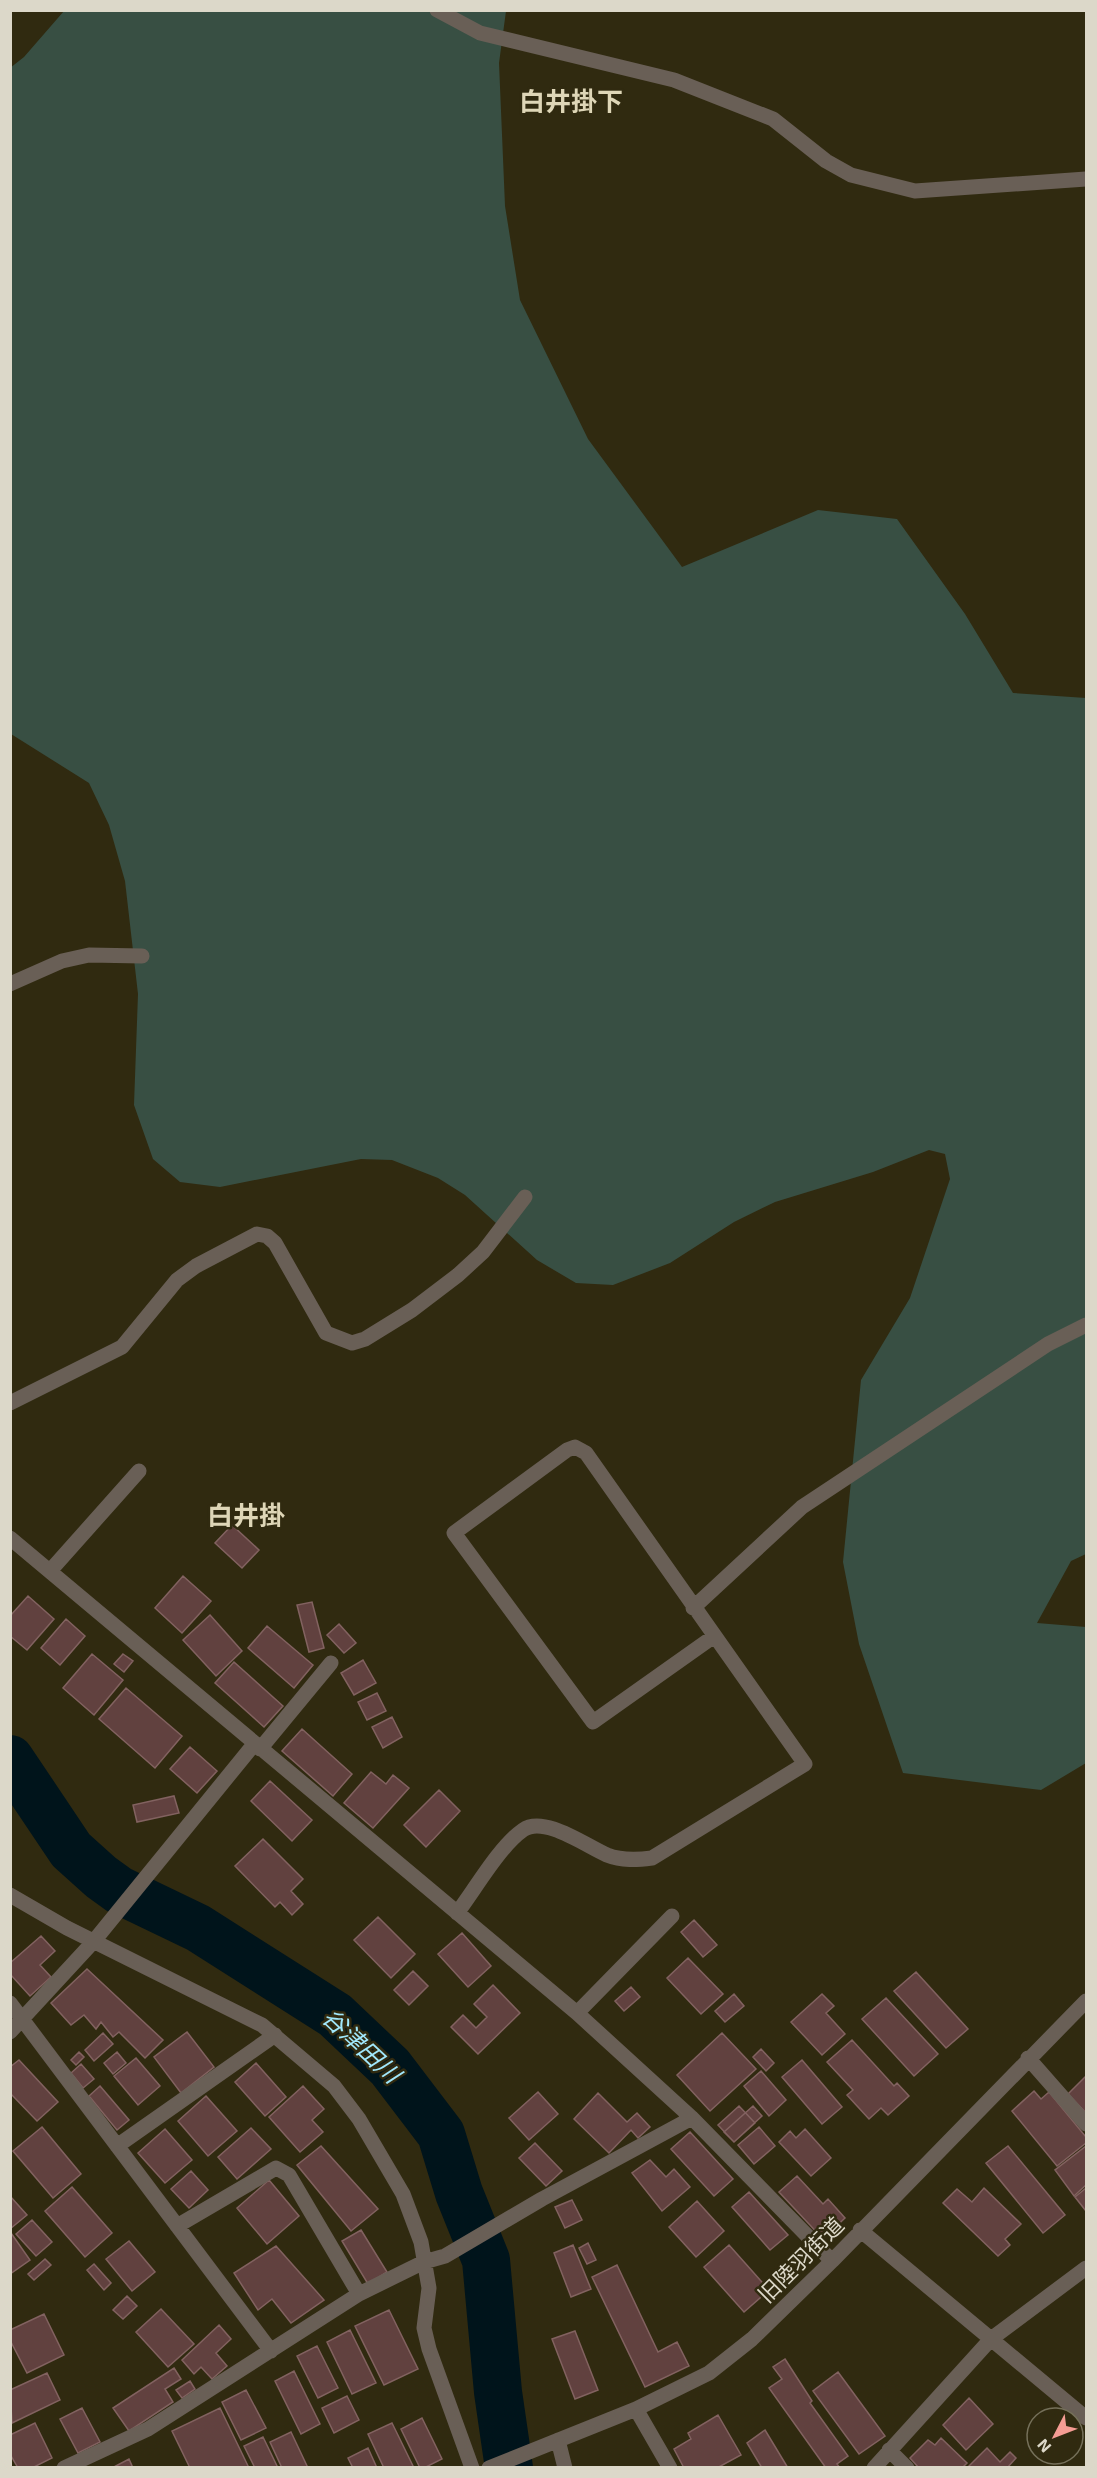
<svg xmlns="http://www.w3.org/2000/svg" width="1097" height="2478" font-family="'Exo 2','Noto Sans JP',sans-serif">
<style>
.green{fill:#384f43}
.lines{fill:none;stroke-linecap:round;stroke-linejoin:round}
.river{stroke:#00141b;stroke-width:48}
.building{fill:#61413f;stroke:#826260;stroke-width:1.5}
.minor{stroke:#695f56;stroke-width:15}
.labels{text-anchor:middle;dominant-baseline:central;stroke-width:5;stroke-linejoin:round;paint-order:stroke}
.street-label{font-size:22px;fill:#dcd8c9;stroke:#302a10}
.water-label{font-size:24px;font-style:italic;fill:#a1e8fc;stroke:#302a10}
.quarter-label{font-size:26px;font-weight:bold;fill:#ded6b7;stroke:#302a10}
</style>
<rect width="100%" height="100%" fill="#302a10"/>
<path class="green" d="M 64,11 L 506,11 L 499,63 L 505,206 L 520,300 L 588,439 L 682,567 L 818,510 L 897,519 L 965,614 L 1013,693 L 1086,698 L 1086,1554 L 1071,1561 L 1037,1623 L 1086,1627 L 1086,1763 L 1041,1790 L 903,1773 L 859,1644 L 843,1562 L 861,1380 L 910,1298 L 950,1179 L 945,1154 L 929,1150 L 873,1172 L 775,1202 L 734,1222 L 670,1263 L 613,1285 L 576,1283 L 537,1260 L 465,1195 L 438,1178 L 392,1160 L 361,1159 L 220,1187 L 180,1182 L 153,1159 L 134,1105 L 138,994 L 125,881 L 109,825 L 89,783 L 11,734 L 10,68 L 24,57 Z"/>
<g class="lines">
<path class="river" d="M 10,1759 L 71,1850 L 101,1877 L 119,1890 L 198,1928 L 335,2015 L 390,2067 L 441,2134 L 459,2193 L 486,2260 L 498,2392 L 509,2468"/>
</g>
<path class="building" d="M 232,1525 L 259,1550 L 242,1568 L 215,1543 Z
M 183,1576 L 211,1601 L 182,1633 L 155,1608 Z
M 28,1596 L 54,1619 L 27,1650 L 10,1636 L 10,1616 Z
M 312,1602 L 324,1648 L 309,1652 L 297,1605 Z
M 210,1615 L 242,1651 L 216,1676 L 183,1640 Z
M 66,1619 L 85,1636 L 60,1665 L 41,1648 Z
M 339,1624 L 356,1643 L 344,1653 L 327,1635 Z
M 267,1626 L 313,1665 L 294,1688 L 248,1648 Z
M 92,1654 L 123,1680 L 94,1715 L 63,1688 Z
M 123,1654 L 133,1661 L 124,1672 L 114,1664 Z
M 363,1660 L 376,1683 L 354,1695 L 341,1673 Z
M 234,1662 L 283,1706 L 264,1727 L 215,1683 Z
M 126,1688 L 182,1736 L 155,1768 L 99,1719 Z
M 377,1693 L 386,1711 L 367,1720 L 358,1702 Z
M 392,1717 L 402,1737 L 383,1748 L 372,1727 Z
M 302,1729 L 352,1774 L 333,1796 L 282,1751 Z
M 190,1747 L 217,1771 L 197,1793 L 170,1769 Z
M 371,1772 L 386,1784 L 393,1775 L 409,1788 L 373,1828 L 344,1803 Z
M 270,1781 L 312,1820 L 292,1841 L 251,1801 Z
M 439,1790 L 460,1811 L 426,1847 L 404,1825 Z
M 174,1796 L 179,1813 L 137,1822 L 133,1805 Z
M 263,1839 L 303,1879 L 291,1891 L 303,1904 L 292,1915 L 280,1902 L 275,1907 L 235,1866 Z
M 378,1917 L 415,1954 L 391,1978 L 354,1940 Z
M 694,1920 L 717,1945 L 703,1957 L 681,1932 Z
M 462,1933 L 491,1966 L 468,1987 L 438,1954 Z
M 41,1936 L 55,1951 L 40,1965 L 51,1977 L 30,1996 L 10,1974 L 10,1963 Z
M 688,1958 L 723,1994 L 701,2014 L 667,1978 Z
M 87,1969 L 163,2040 L 145,2058 L 119,2032 L 113,2037 L 101,2022 L 96,2029 L 84,2015 L 71,2025 L 51,2003 Z
M 413,1971 L 428,1986 L 409,2005 L 394,1990 Z
M 916,1972 L 968,2029 L 946,2048 L 894,1991 Z
M 493,1985 L 520,2013 L 478,2054 L 451,2027 L 463,2015 L 476,2028 L 487,2017 L 474,2004 Z
M 631,1987 L 640,1997 L 624,2011 L 615,2001 Z
M 734,1994 L 744,2006 L 725,2022 L 715,2011 Z
M 822,1994 L 834,2006 L 826,2013 L 845,2034 L 822,2055 L 791,2022 Z
M 886,1998 L 938,2054 L 914,2076 L 862,2019 Z
M 187,2032 L 214,2067 L 181,2093 L 154,2057 Z
M 103,2033 L 113,2044 L 94,2061 L 85,2050 Z
M 722,2033 L 756,2069 L 710,2111 L 677,2075 Z
M 852,2040 L 894,2086 L 897,2083 L 909,2096 L 888,2115 L 881,2108 L 869,2119 L 847,2095 L 853,2090 L 827,2062 Z
M 761,2049 L 774,2063 L 766,2071 L 753,2057 Z
M 79,2052 L 84,2057 L 76,2065 L 71,2060 Z
M 117,2052 L 126,2063 L 113,2074 L 104,2063 Z
M 136,2058 L 160,2086 L 138,2105 L 114,2076 Z
M 19,2060 L 58,2102 L 37,2121 L 10,2093 L 10,2067 Z
M 802,2060 L 842,2107 L 822,2124 L 782,2077 Z
M 256,2063 L 286,2097 L 265,2116 L 235,2082 Z
M 81,2064 L 94,2079 L 83,2088 L 71,2073 Z
M 761,2071 L 786,2100 L 769,2116 L 744,2086 Z
M 1086,2076 L 1086,2113 L 1068,2094 Z
M 100,2086 L 129,2120 L 117,2130 L 89,2096 Z
M 303,2086 L 324,2109 L 312,2120 L 323,2132 L 300,2152 L 269,2117 Z
M 1034,2091 L 1041,2099 L 1049,2092 L 1086,2137 L 1086,2143 L 1057,2166 L 1012,2111 Z
M 538,2092 L 558,2114 L 529,2140 L 509,2118 Z
M 598,2093 L 627,2122 L 637,2113 L 650,2127 L 638,2138 L 631,2130 L 609,2153 L 574,2119 Z
M 206,2096 L 237,2131 L 208,2156 L 178,2121 Z
M 739,2106 L 755,2123 L 734,2142 L 718,2125 Z
M 753,2106 L 762,2116 L 734,2142 L 724,2132 Z
M 42,2127 L 81,2174 L 53,2198 L 13,2151 Z
M 759,2127 L 775,2146 L 754,2164 L 738,2145 Z
M 251,2128 L 271,2149 L 237,2179 L 218,2157 Z
M 165,2129 L 192,2160 L 165,2183 L 138,2153 Z
M 805,2129 L 831,2158 L 811,2176 L 779,2142 L 790,2131 L 796,2138 Z
M 690,2132 L 733,2179 L 714,2196 L 671,2149 Z
M 535,2143 L 562,2171 L 546,2186 L 519,2158 Z
M 321,2146 L 378,2209 L 351,2231 L 297,2165 Z
M 1008,2146 L 1065,2215 L 1043,2233 L 986,2163 Z
M 1086,2146 L 1086,2185 L 1074,2196 L 1055,2170 Z
M 650,2160 L 666,2177 L 674,2169 L 690,2187 L 662,2211 L 632,2173 Z
M 191,2171 L 208,2190 L 189,2208 L 171,2189 Z
M 797,2176 L 823,2204 L 828,2199 L 845,2218 L 823,2239 L 779,2192 Z
M 269,2180 L 299,2216 L 267,2244 L 237,2208 Z
M 72,2187 L 112,2233 L 85,2257 L 45,2211 Z
M 984,2188 L 1021,2224 L 1005,2239 L 1010,2245 L 998,2256 L 943,2203 L 957,2189 L 972,2202 Z
M 1086,2188 L 1086,2211 L 1075,2197 Z
M 749,2192 L 788,2235 L 770,2250 L 732,2207 Z
M 10,2196 L 27,2215 L 10,2229 Z
M 572,2200 L 582,2220 L 565,2228 L 555,2207 Z
M 697,2201 L 724,2231 L 696,2257 L 669,2227 Z
M 32,2220 L 52,2242 L 36,2256 L 16,2234 Z
M 361,2230 L 387,2272 L 368,2284 L 342,2241 Z
M 11,2233 L 30,2260 L 10,2274 L 10,2234 Z
M 129,2241 L 155,2272 L 132,2291 L 106,2259 Z
M 588,2243 L 596,2260 L 587,2264 L 579,2248 Z
M 573,2245 L 591,2289 L 571,2297 L 554,2253 Z
M 729,2245 L 769,2290 L 744,2312 L 704,2267 Z
M 276,2246 L 324,2300 L 291,2323 L 272,2299 L 258,2310 L 234,2273 Z
M 45,2259 L 51,2265 L 34,2280 L 28,2274 Z
M 94,2264 L 111,2283 L 104,2290 L 87,2270 Z
M 617,2265 L 658,2352 L 677,2342 L 689,2366 L 645,2387 L 592,2277 Z
M 127,2296 L 137,2306 L 123,2319 L 113,2310 Z
M 161,2309 L 194,2344 L 168,2367 L 136,2332 Z
M 389,2310 L 418,2369 L 384,2385 L 355,2326 Z
M 44,2314 L 64,2355 L 27,2373 L 10,2340 L 10,2330 Z
M 219,2325 L 231,2339 L 216,2353 L 227,2366 L 212,2379 L 201,2367 L 194,2374 L 182,2360 Z
M 350,2330 L 376,2383 L 352,2394 L 327,2342 Z
M 575,2331 L 598,2390 L 575,2399 L 552,2339 Z
M 317,2346 L 338,2388 L 318,2398 L 297,2356 Z
M 785,2359 L 812,2401 L 810,2403 L 848,2456 L 837,2464 L 840,2468 L 826,2468 L 769,2388 L 782,2379 L 773,2367 Z
M 174,2368 L 181,2379 L 165,2389 L 173,2402 L 129,2431 L 113,2408 Z
M 294,2371 L 320,2424 L 301,2434 L 275,2381 Z
M 838,2372 L 885,2436 L 859,2454 L 813,2391 Z
M 47,2373 L 60,2400 L 12,2423 L 10,2390 Z
M 190,2381 L 195,2389 L 182,2398 L 176,2390 Z
M 246,2390 L 266,2428 L 241,2440 L 222,2402 Z
M 347,2396 L 359,2420 L 334,2433 L 322,2408 Z
M 969,2398 L 993,2424 L 966,2450 L 943,2425 Z
M 82,2408 L 100,2442 L 78,2453 L 60,2419 Z
M 220,2408 L 249,2468 L 190,2468 L 172,2431 Z
M 718,2415 L 741,2455 L 717,2468 L 684,2468 L 674,2449 L 691,2439 L 688,2433 Z
M 422,2418 L 442,2459 L 424,2468 L 420,2468 L 401,2429 Z
M 35,2423 L 52,2458 L 32,2468 L 18,2468 L 10,2454 L 10,2435 Z
M 392,2423 L 414,2468 L 384,2468 L 368,2434 Z
M 765,2430 L 788,2468 L 762,2468 L 747,2443 Z
M 291,2432 L 308,2468 L 282,2468 L 270,2442 Z
M 263,2437 L 278,2468 L 255,2468 L 244,2446 Z
M 941,2438 L 967,2463 L 962,2468 L 919,2468 L 910,2458 L 928,2440 L 935,2445 Z
M 368,2448 L 377,2468 L 353,2468 L 348,2458 Z
M 987,2448 L 1000,2462 L 1010,2452 L 1016,2458 L 1007,2468 L 967,2468 Z
M 129,2459 L 133,2468 L 112,2468 Z"/>
<g class="lines">
<path class="minor" d="M 437,10 L 480,33 L 674,80 L 773,119 L 826,161 L 851,175 L 915,191 L 1086,179
M 10,984 L 62,961 L 89,955 L 142,956
M 10,1403 L 122,1347 L 177,1280 L 196,1266 L 257,1234 L 267,1236 L 275,1243 L 326,1333 L 352,1343 L 365,1339 L 412,1310 L 458,1275 L 483,1252 L 525,1197
M 10,1538 L 577,2013 L 692,2118 L 832,2261
M 50,1571 L 139,1471
M 693,1608 L 802,1507 L 1048,1344 L 1086,1325
M 260,1749 L 331,1663
M 10,1895 L 67,1928 L 262,2025 L 334,2086 L 359,2119 L 403,2194 L 421,2242 L 429,2288 L 424,2328 L 429,2349 L 472,2468
M 457,1913 C 476,1888 499,1847 523,1830 C 544,1815 586,1846 607,1855 C 622,1861 637,1860 652,1858 L 805,1764 L 586,1453 L 575,1447 L 567,1450 L 454,1533 L 593,1722 L 713,1637
M 10,2003 L 271,2351
M 577,2013 L 672,1916
M 10,2032 L 94,1941 L 255,1743
M 1028,2058 L 1086,2124
M 117,2146 L 275,2035
M 177,2226 L 276,2168 L 289,2175 L 359,2294
M 860,2230 L 1086,2418
M 636,2409 L 670,2468
M 558,2440 L 565,2468
M 889,2450 L 907,2468
M 64,2468 L 148,2429 L 359,2294 L 424,2262 L 445,2256 L 542,2199 L 692,2118
M 489,2468 L 636,2409 L 709,2373 L 752,2339 L 832,2261 L 1086,2001
M 874,2468 L 991,2339 L 1086,2268"/>
</g>
<g class="labels">
<g class="street-label">
<text transform="translate(800 2259) rotate(-45)">旧陸羽街道</text>
</g>
<g class="water-label">
<text transform="translate(362 2045) rotate(43)">谷津田川</text>
</g>
<g class="quarter-label">
<text x="571" y="100">白井掛下</text>
<text x="246" y="1514">白井掛</text>
</g>
</g>
<rect width="1097" height="2478" fill="none" stroke="#dcd8c9" stroke-width="24"/>
<g transform="translate(1055 2436) rotate(228)"><circle r="28" fill="#302a10" stroke="#75705a" stroke-width="1.5"/>
<path d="M0-4.5L10 22L0 15L-10 22Z" fill="#f59c93"/>
<text y="-9" font-size="16" font-weight="bold" text-anchor="middle" fill="#dcd8c9">N</text>
</g>
</svg>
